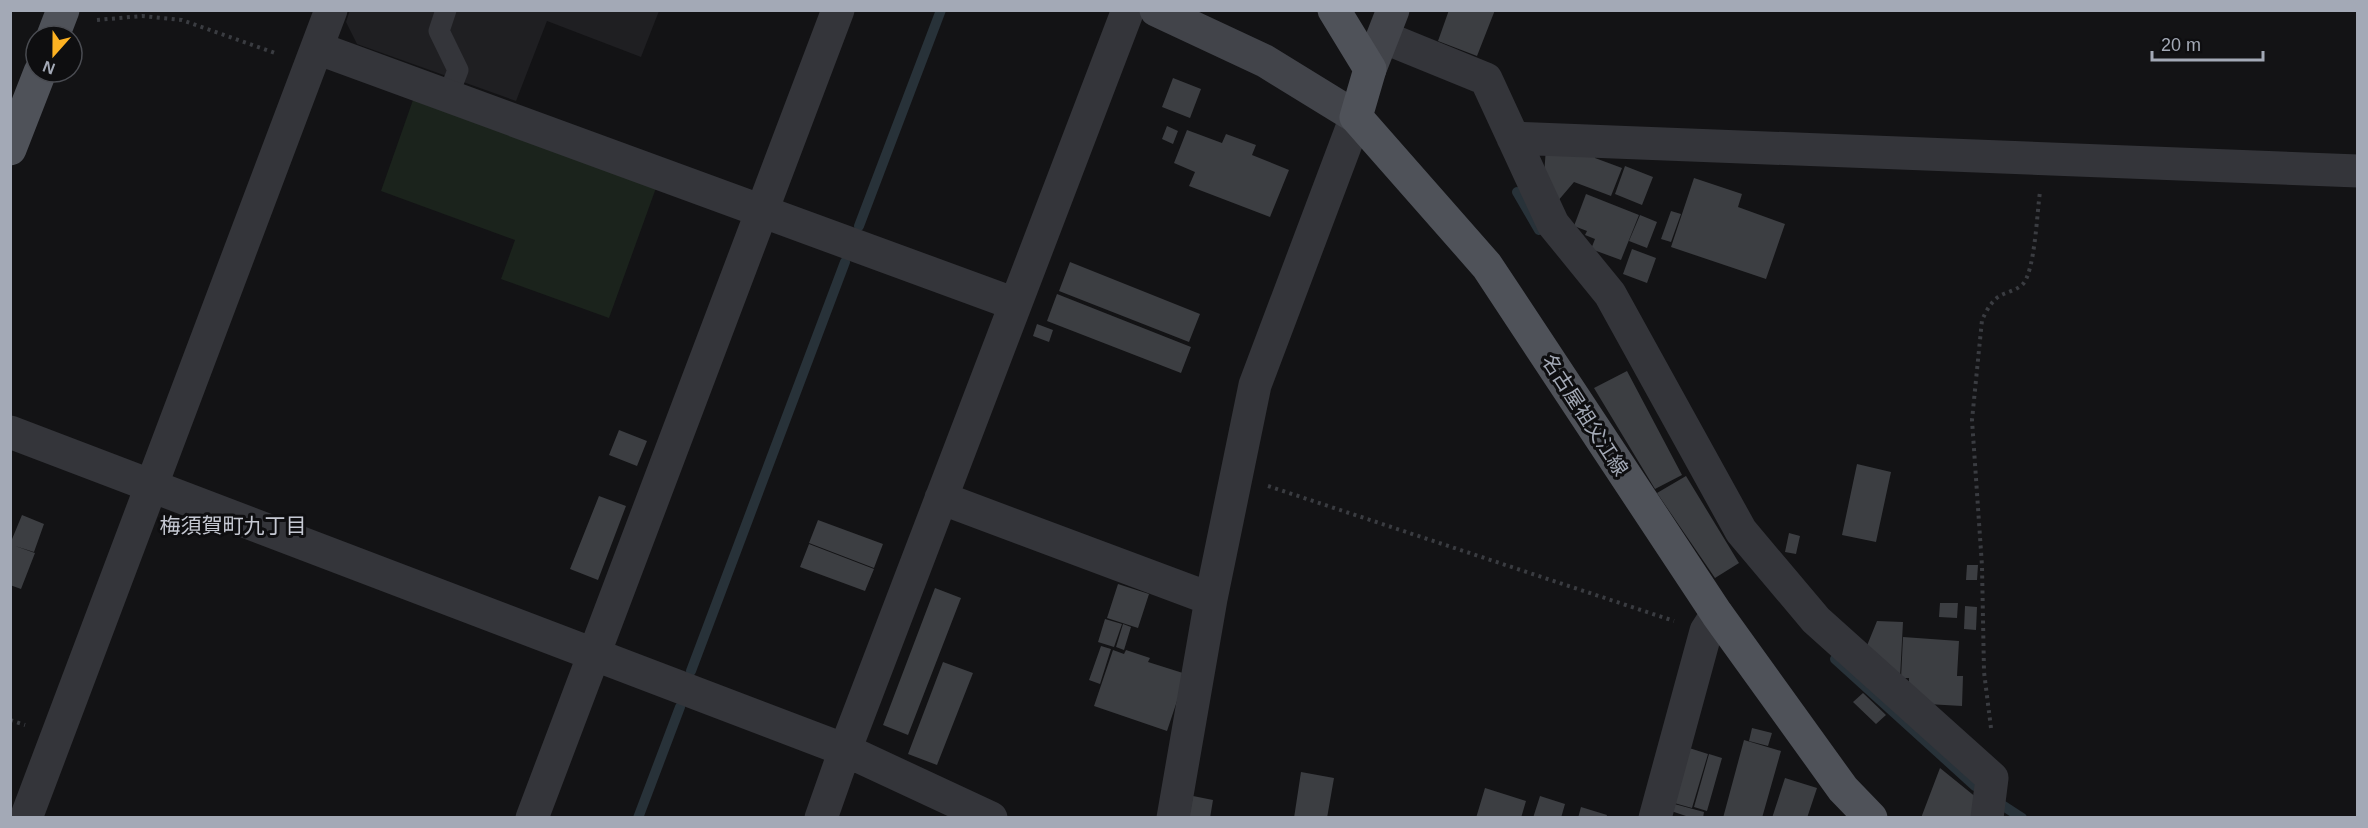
<svg xmlns="http://www.w3.org/2000/svg" width="2368" height="828" font-family="Helvetica,'Noto Sans JP',sans-serif">
<style>
.built{fill:#1f1f22}
.green{fill:#1b231c}
.lines{fill:none;stroke-linecap:round;stroke-linejoin:round}
.stream{stroke:#283239;stroke-width:10}
.building{fill:#3c3e42}
.path{stroke:#3a3c41;stroke-width:4;stroke-dasharray:3 4.5;stroke-linecap:butt}
.lane{stroke:#34353a;stroke-width:21}
.street{stroke:#34353a;stroke-width:33}
.secondary{stroke:#42444a;stroke-width:33}
.primary{stroke:#4f5259;stroke-width:33}
.labels{text-anchor:middle;dominant-baseline:central;stroke-width:6;stroke-linejoin:round;paint-order:stroke}
.street-label{font-size:20px;fill:#a3a9b6;stroke:#0e0e10}
.neighbourhood-label{font-size:21px;fill:#c5c8d2;stroke:#0e0e10}
</style>
<rect width="100%" height="100%" fill="#131315"/>
<path class="built" d="M 350,10 L 659,11 L 641,57 L 547,21 L 516,101 L 357,44 L 346,22 Z"/>
<path class="green" d="M 413,100 L 656,188 L 609,318 L 501,279 L 515,240 L 381,191 Z"/>
<g class="lines">
<path class="stream" d="M 1517,192 L 1539,230
M 859,226 L 941,10
M 1835,659 L 1975,786
M 691,671 L 845,262
M 2002,805 L 2022,818
M 638,818 L 680,707"/>
</g>
<path class="building" d="M 1449,10 L 1495,10 L 1477,56 L 1438,41 Z
M 1173,78 L 1201,89 L 1190,118 L 1162,107 Z
M 1167,126 L 1178,131 L 1173,144 L 1162,139 Z
M 1187,130 L 1222,143 L 1226,134 L 1256,145 L 1252,155 L 1289,170 L 1270,217 L 1189,186 L 1195,172 L 1174,163 Z
M 1546,147 L 1594,151 L 1595,158 L 1622,168 L 1611,196 L 1574,182 L 1557,202 L 1544,176 Z
M 1625,166 L 1653,177 L 1642,205 L 1615,194 Z
M 1694,178 L 1742,194 L 1738,207 L 1785,224 L 1766,279 L 1671,247 Z
M 1586,194 L 1639,215 L 1621,260 L 1591,249 L 1595,239 L 1585,235 L 1587,231 L 1574,226 Z
M 1671,211 L 1681,214 L 1671,242 L 1661,239 Z
M 1640,215 L 1657,222 L 1647,248 L 1629,241 Z
M 1632,249 L 1656,258 L 1647,283 L 1623,274 Z
M 1070,262 L 1200,314 L 1189,342 L 1059,291 Z
M 1057,294 L 1191,347 L 1181,373 L 1047,321 Z
M 1037,324 L 1053,330 L 1049,342 L 1033,336 Z
M 1627,371 L 1682,475 L 1655,489 L 1594,388 Z
M 619,430 L 647,441 L 637,466 L 609,455 Z
M 1857,464 L 1891,472 L 1876,542 L 1842,535 Z
M 1686,476 L 1739,563 L 1715,578 L 1657,493 Z
M 599,496 L 626,506 L 598,580 L 570,569 Z
M 22,515 L 44,524 L 34,552 L 15,546 L 35,553 L 21,589 L 10,585 L 10,544 Z
M 818,520 L 883,544 L 874,568 L 809,543 Z
M 1789,533 L 1800,536 L 1796,554 L 1785,552 Z
M 809,544 L 874,569 L 865,591 L 800,567 Z
M 1967,565 L 1978,565 L 1977,580 L 1966,580 Z
M 1118,584 L 1149,594 L 1138,628 L 1107,618 Z
M 935,588 L 961,598 L 908,735 L 883,725 Z
M 1940,603 L 1958,603 L 1957,618 L 1939,617 Z
M 1965,606 L 1977,607 L 1976,630 L 1964,629 Z
M 1105,619 L 1122,624 L 1114,647 L 1098,642 Z
M 1877,621 L 1903,622 L 1900,678 L 1866,648 Z
M 1123,624 L 1131,627 L 1124,650 L 1116,647 Z
M 1903,637 L 1959,641 L 1957,676 L 1963,676 L 1962,706 L 1927,704 L 1909,687 L 1909,678 L 1901,678 Z
M 1101,646 L 1111,649 L 1100,684 L 1089,680 Z
M 1113,650 L 1124,654 L 1126,650 L 1150,658 L 1148,662 L 1186,674 L 1167,731 L 1094,706 Z
M 943,662 L 973,673 L 937,765 L 908,754 Z
M 1863,693 L 1886,715 L 1876,724 L 1853,702 Z
M 1752,728 L 1772,733 L 1768,746 L 1749,741 Z
M 1744,740 L 1781,751 L 1762,818 L 1723,818 Z
M 1683,746 L 1708,754 L 1692,808 L 1667,801 Z
M 1709,754 L 1722,758 L 1707,811 L 1694,807 Z
M 1940,768 L 1977,798 L 1974,818 L 1921,818 Z
M 1301,772 L 1334,778 L 1327,818 L 1294,818 Z
M 1785,778 L 1817,788 L 1807,818 L 1772,818 Z
M 1485,788 L 1526,801 L 1521,818 L 1476,818 Z
M 1193,796 L 1213,800 L 1210,818 L 1189,818 Z
M 1540,796 L 1565,804 L 1561,818 L 1533,818 Z
M 1667,802 L 1704,812 L 1703,818 L 1692,818 L 1665,809 Z
M 1581,807 L 1607,815 L 1606,818 L 1578,818 Z"/>
<g class="lines">
<path class="path" d="M 97,20 L 142,16 L 182,20 L 278,54
M 1268,486 L 1674,621
M 10,720 L 25,725
M 1991,728 L 1984,672 L 1982,566 L 1972,420 L 1982,320 C 1986,312 1990,303 1998,297 C 2005,292 2016,291 2023,284 C 2035,270 2037,212 2040,192"/>
<path class="lane" d="M 446,10 L 439,31 L 458,70 L 448,96"/>
<path class="street" d="M 1383,37 L 1486,79 L 1553,224 L 1610,294 L 1741,531 L 1816,620 L 1992,778 L 1987,818
M 317,48 L 1015,304
M 1513,138 L 2358,171
M 10,432 L 845,750 L 991,818
M 941,498 L 1211,599
M 26,818 L 331,10
M 532,818 L 838,10
M 821,818 L 845,750 L 1128,10
M 1173,818 L 1211,599 L 1255,385 L 1356,117
M 1655,818 L 1706,631 L 1717,614"/>
<path class="secondary" d="M 1156,10 L 1265,61 L 1356,117
M 1370,69 L 1393,10"/>
<path class="primary" d="M 1334,10 L 1370,69 L 1356,117 L 1487,266 L 1717,614 L 1843,789 L 1871,818
M 53,36 L 63,10
M 10,149 L 40,72"/>
</g>
<g class="labels">
<g class="street-label">
<text transform="translate(1585 415) rotate(57)">名古屋祖父江線</text>
</g>
<g class="neighbourhood-label">
<text x="233" y="525">梅須賀町九丁目</text>
</g>
</g>
<rect width="2368" height="828" fill="none" stroke="#a3a9b6" stroke-width="24"/>
<g transform="translate(54 54) rotate(201)"><circle r="28" fill="#0e0e10" stroke="#4a4c52" stroke-width="1.5"/>
<path d="M0-4.5L10 22L0 15L-10 22Z" fill="#fdb222"/>
<text y="-9" font-size="16" font-weight="bold" text-anchor="middle" fill="#a3a9b6">N</text>
</g>
<path d="M2152 51v9h111v-9" fill="none" stroke="#a3a9b6" stroke-width="3"/>
<text x="2161" y="51" font-size="18" fill="#a3a9b6" stroke="#0e0e10" stroke-width="4.5" paint-order="stroke">20 m</text>
</svg>
